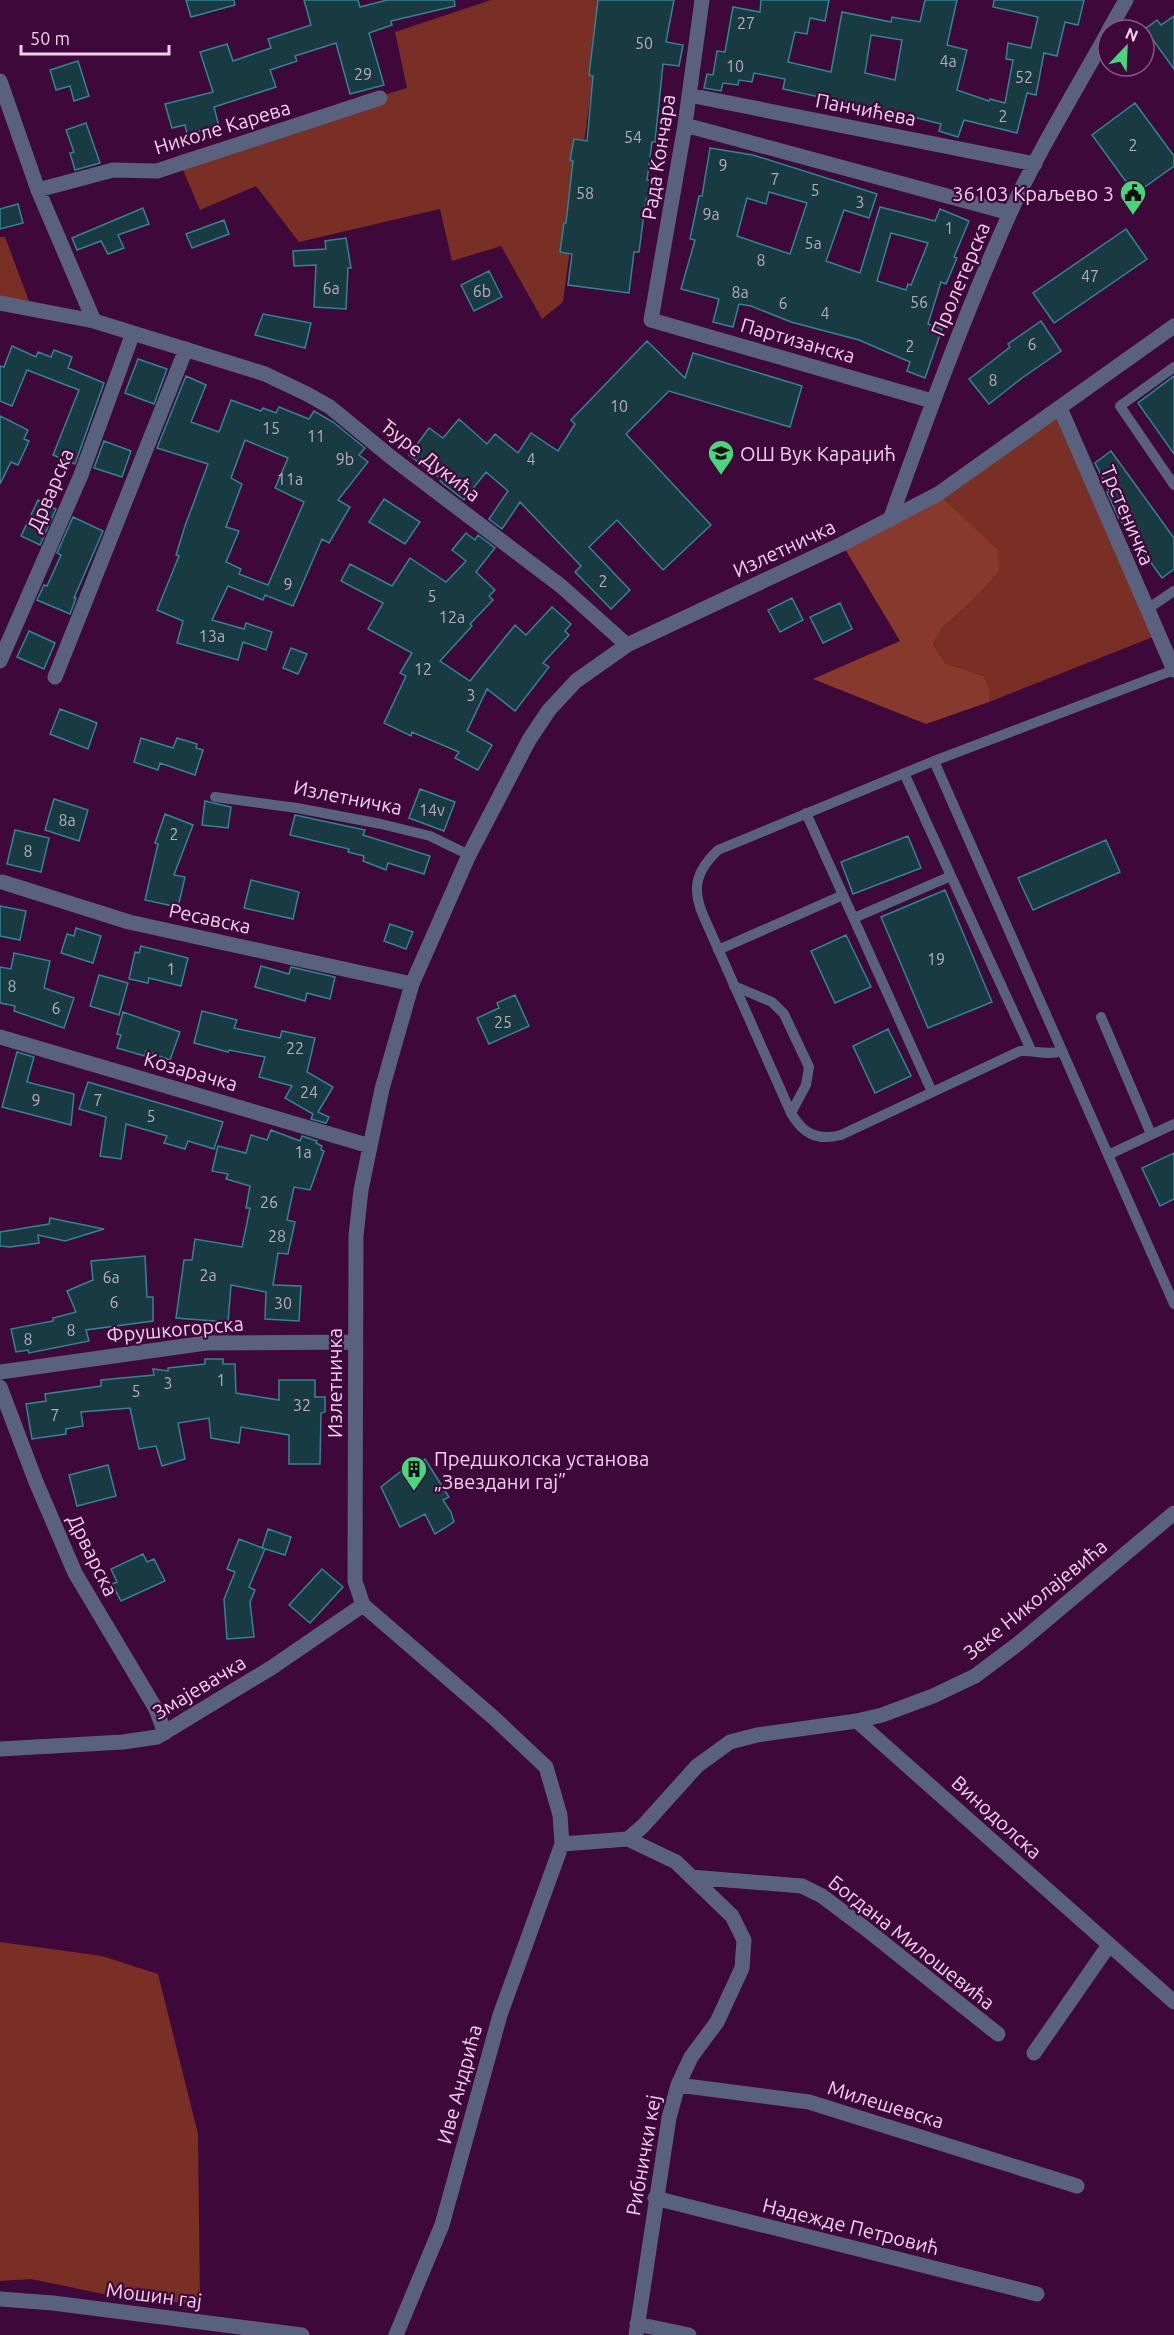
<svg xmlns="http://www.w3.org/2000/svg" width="1174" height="2335" font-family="Ubuntu,sans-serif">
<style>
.green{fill:#792f23}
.forest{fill:#87392c}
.building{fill:#183b41;stroke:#308594;stroke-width:1.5;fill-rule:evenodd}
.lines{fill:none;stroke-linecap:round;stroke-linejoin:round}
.lane{stroke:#58617d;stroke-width:10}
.street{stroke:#58617d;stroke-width:15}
.labels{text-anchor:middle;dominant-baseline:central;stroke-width:4.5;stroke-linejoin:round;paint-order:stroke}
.number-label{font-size:16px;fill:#baaac0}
.street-label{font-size:20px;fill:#f0cfeb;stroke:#3e083a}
.poi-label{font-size:20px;fill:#f0cfeb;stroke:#3e083a;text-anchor:start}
</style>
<rect width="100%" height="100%" fill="#3e083a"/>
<path class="green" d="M 491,0 L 603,0 L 563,302 L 542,319 L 501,246 L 452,261 L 440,209 L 299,242 L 256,186 L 200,210 L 177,156 L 407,88 L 395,32 Z
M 0,237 L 5,237 L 32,309 L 0,303 Z
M 1060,408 L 1158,635 L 989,702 L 989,688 L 984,676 L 945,663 L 933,644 L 942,628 L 972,601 L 999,572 L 938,494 Z
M 0,1942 L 102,1956 L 158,1974 L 198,2134 L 200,2305 L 103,2294 L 31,2279 L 0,2281 Z"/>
<path class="forest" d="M 938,494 L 998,550 L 999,572 L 972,601 L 942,628 L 933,644 L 945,663 L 984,676 L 989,688 L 989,702 L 926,724 L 813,679 L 900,641 L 842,544 Z"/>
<path class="building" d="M 186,0 L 234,0 L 235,5 L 191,17 Z
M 304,0 L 358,0 L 360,7 L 387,0 L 454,0 L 455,6 L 391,21 L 392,25 L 369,33 L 384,85 L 350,94 L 336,43 L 295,56 L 297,61 L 270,70 L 276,87 L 214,107 L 219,126 L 187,135 L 185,125 L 172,128 L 165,104 L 213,92 L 200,52 L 227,44 L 233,61 L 271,48 L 268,39 L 311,25 Z
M 598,0 L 674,0 L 666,42 L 683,45 L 679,66 L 663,64 L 655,142 L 652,142 L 647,180 L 655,181 L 652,200 L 646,199 L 639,252 L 634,252 L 629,293 L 568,285 L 572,254 L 560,252 L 564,223 L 566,223 L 573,161 L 570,160 L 574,139 L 587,141 L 593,76 L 589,75 Z
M 761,0 L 829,0 L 825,21 L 810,18 L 807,34 L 795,32 L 788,62 L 831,72 L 842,12 L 891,22 L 892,17 L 920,22 L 925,0 L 957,0 L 947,45 L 967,50 L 957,90 L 989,101 L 990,99 L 1005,103 L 1013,60 L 1006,59 L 1008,43 L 1031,48 L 1038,17 L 993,7 L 994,0 L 1084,0 L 1078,25 L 1065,22 L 1057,56 L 1044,53 L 1036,95 L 1027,93 L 1017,133 L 964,120 L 958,137 L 939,131 L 941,124 L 886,110 L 885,117 L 854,111 L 856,105 L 783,89 L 785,79 L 754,73 L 752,82 L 739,80 L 738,85 L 723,83 L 721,91 L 704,88 L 707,74 L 713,75 L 717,51 L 725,52 L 733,7 L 760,12 ZM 871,35 L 902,40 L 895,80 L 865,73 Z
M 1174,16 L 1174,69 L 1145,29 L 1157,20 L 1161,25 Z
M 78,61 L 89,96 L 74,101 L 70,86 L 56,90 L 50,70 Z
M 1135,103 L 1174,156 L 1174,166 L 1135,194 L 1092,135 Z
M 86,123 L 100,163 L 75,170 L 70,153 L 74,152 L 66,130 Z
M 710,148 L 753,155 L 877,194 L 869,218 L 844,210 L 826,261 L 860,273 L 880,207 L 935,221 L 940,209 L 969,221 L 954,257 L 957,258 L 946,284 L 941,282 L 928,324 L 942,329 L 925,378 L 907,371 L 910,362 L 859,340 L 791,322 L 751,306 L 739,304 L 733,327 L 713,322 L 719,299 L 681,289 L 695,240 L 690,239 L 699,196 L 702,196 ZM 769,192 L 807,203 L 790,254 L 737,236 L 747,198 L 766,204 ZM 891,233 L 928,243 L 911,285 L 908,284 L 906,290 L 877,281 Z
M 18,204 L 23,223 L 0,229 L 0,209 Z
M 143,208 L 149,224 L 118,235 L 124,248 L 108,254 L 101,241 L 77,250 L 72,238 Z
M 224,220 L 229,234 L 192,248 L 186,234 Z
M 1126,229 L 1147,259 L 1054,323 L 1033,293 Z
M 346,238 L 351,268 L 348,268 L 346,309 L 314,307 L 316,265 L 294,266 L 293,251 L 326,249 L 325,241 Z
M 489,271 L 502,297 L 474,311 L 461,285 Z
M 263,314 L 311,323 L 305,348 L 255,335 Z
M 1041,321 L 1061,351 L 1022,378 L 989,404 L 969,379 L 1010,347 L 1008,344 Z
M 647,341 L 685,378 L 693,353 L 802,386 L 790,427 L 669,391 L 626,434 L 711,525 L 663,570 L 617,520 L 589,547 L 630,590 L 611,609 L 575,572 L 581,566 L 520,502 L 502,529 L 489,519 L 508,491 L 486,472 L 464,500 L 440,481 L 441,479 L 409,455 L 429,428 L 443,438 L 459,419 L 487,444 L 495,434 L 518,453 L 531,433 L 558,451 L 575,424 L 571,420 Z
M 12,346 L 36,357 L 38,352 L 51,357 L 54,350 L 72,357 L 68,368 L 104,383 L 75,464 L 53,455 L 79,390 L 27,370 L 12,406 L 0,401 L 0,366 L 4,367 Z
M 138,359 L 167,369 L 154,404 L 125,393 Z
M 186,376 L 206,385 L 191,422 L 219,432 L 231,400 L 261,411 L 263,408 L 276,413 L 279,407 L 309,419 L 314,411 L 333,422 L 365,448 L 359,455 L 368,462 L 338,500 L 350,507 L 329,543 L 322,539 L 293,606 L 265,595 L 263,600 L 228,586 L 212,620 L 244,629 L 246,623 L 272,632 L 266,650 L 243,642 L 238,660 L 177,643 L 183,621 L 157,610 L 179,556 L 176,555 L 185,526 L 208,464 L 157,448 ZM 245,440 L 288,458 L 275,488 L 304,502 L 268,585 L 239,574 L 241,569 L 226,562 L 239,531 L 226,527 L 242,484 L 231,478 Z
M 1174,376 L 1174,454 L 1138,403 Z
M 0,416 L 28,430 L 24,439 L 29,441 L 18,465 L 11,462 L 0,484 Z
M 104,441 L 131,451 L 122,477 L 94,468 Z
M 1111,451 L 1174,538 L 1174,569 L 1162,578 L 1118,517 L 1107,492 L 1109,491 L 1095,463 Z
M 384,499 L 420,522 L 405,544 L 369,522 Z
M 38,500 L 56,509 L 40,545 L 21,536 Z
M 73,517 L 103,531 L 74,598 L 76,598 L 70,614 L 37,600 L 44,585 L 47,586 L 61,555 L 57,553 Z
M 466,533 L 475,540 L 478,535 L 495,548 L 476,572 L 495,590 L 489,596 L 493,600 L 470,624 L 472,626 L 440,661 L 470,681 L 515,625 L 526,635 L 552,607 L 571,624 L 565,631 L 569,635 L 543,663 L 549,667 L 515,711 L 487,689 L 467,731 L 492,745 L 478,770 L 455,758 L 459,752 L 412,732 L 411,736 L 384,723 L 406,676 L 400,673 L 412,653 L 368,629 L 383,603 L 341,581 L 350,564 L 392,586 L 410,558 L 446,582 L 466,561 L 452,550 Z
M 792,598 L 803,620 L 780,632 L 768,610 Z
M 840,603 L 852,629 L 823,643 L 810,617 Z
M 29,631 L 55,643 L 44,669 L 17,657 Z
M 291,648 L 307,654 L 298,674 L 283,668 Z
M 60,709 L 97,723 L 88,749 L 50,734 Z
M 141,738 L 173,748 L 177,738 L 197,744 L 196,748 L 203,750 L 195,775 L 160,763 L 158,770 L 134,762 Z
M 420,789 L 455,802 L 444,831 L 409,818 Z
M 54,799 L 88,810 L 79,841 L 45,830 Z
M 205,801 L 231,807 L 228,828 L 202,825 Z
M 165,814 L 193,825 L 174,875 L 185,877 L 178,907 L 145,900 L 158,844 L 155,843 Z
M 295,815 L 365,830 L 363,835 L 430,856 L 424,874 L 388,863 L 386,870 L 363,861 L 364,856 L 348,852 L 349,849 L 290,835 Z
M 15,830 L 49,838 L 41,872 L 7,864 Z
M 908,836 L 921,868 L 853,894 L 841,862 Z
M 1106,840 L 1120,872 L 1033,910 L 1018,878 Z
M 251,880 L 299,892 L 293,919 L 244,908 Z
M 945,890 L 992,1002 L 928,1028 L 881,917 Z
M 0,906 L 26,911 L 20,940 L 0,936 Z
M 390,924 L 413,932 L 406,949 L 384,941 Z
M 76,928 L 101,936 L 93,963 L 61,953 L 67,934 L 74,936 Z
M 846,935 L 871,987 L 835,1003 L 811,951 Z
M 141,946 L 188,958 L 181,986 L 149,978 L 148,983 L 129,979 L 135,952 L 139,953 Z
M 14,953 L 50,961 L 44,988 L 74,998 L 64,1028 L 14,1011 L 15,1006 L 0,1003 L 0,967 L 11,969 Z
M 261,966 L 289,974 L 291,967 L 335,977 L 330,999 L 307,993 L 305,1001 L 255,987 Z
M 99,975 L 128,983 L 119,1015 L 90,1006 Z
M 515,995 L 529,1026 L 489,1044 L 477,1018 L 499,1008 L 497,1003 Z
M 202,1011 L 237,1020 L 234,1028 L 280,1038 L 282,1031 L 315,1038 L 307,1072 L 333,1087 L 318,1112 L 329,1117 L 326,1123 L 311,1119 L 313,1114 L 285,1098 L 292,1086 L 259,1077 L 265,1057 L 229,1050 L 228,1052 L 194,1043 Z
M 123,1012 L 180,1032 L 170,1060 L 146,1051 L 145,1056 L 117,1048 L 121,1035 L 117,1034 Z
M 888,1029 L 911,1076 L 875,1093 L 853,1046 Z
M 17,1052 L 34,1057 L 27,1082 L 74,1094 L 71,1125 L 2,1107 Z
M 88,1082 L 223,1122 L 214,1149 L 188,1141 L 185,1149 L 164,1143 L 167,1136 L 126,1124 L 121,1159 L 100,1156 L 106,1117 L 79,1109 Z
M 271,1130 L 300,1141 L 302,1136 L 317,1141 L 316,1143 L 322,1146 L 321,1150 L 324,1151 L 310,1190 L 294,1187 L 287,1220 L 295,1222 L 288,1254 L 278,1253 L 273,1285 L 301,1286 L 299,1321 L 265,1319 L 266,1292 L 231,1285 L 228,1322 L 176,1318 L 184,1260 L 192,1260 L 195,1239 L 242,1247 L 250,1208 L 246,1208 L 250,1186 L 226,1179 L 228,1174 L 212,1171 L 218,1146 L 246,1153 L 251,1135 L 267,1140 Z
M 1174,1153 L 1174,1199 L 1160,1206 L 1142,1168 Z
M 50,1218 L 104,1229 L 65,1241 L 38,1235 L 39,1243 L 10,1247 L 0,1246 L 0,1232 L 49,1224 Z
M 145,1256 L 147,1297 L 153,1297 L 153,1321 L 86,1330 L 89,1341 L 29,1353 L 28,1350 L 16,1352 L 11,1329 L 53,1321 L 53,1318 L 76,1312 L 67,1291 L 93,1280 L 91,1261 Z
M 205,1359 L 223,1359 L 223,1364 L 235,1364 L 236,1393 L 279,1400 L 279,1380 L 315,1380 L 315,1397 L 325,1397 L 325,1412 L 321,1413 L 320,1464 L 289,1464 L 289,1435 L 241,1427 L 239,1443 L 211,1438 L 209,1418 L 178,1423 L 185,1459 L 162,1466 L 156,1446 L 139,1449 L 130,1408 L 81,1412 L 83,1426 L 66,1429 L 66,1434 L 32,1439 L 26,1404 L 46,1401 L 45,1394 L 101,1386 L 101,1380 L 154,1375 L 153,1369 L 168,1371 L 168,1368 L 205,1364 Z
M 425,1459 L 449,1497 L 443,1500 L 451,1512 L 454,1522 L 435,1534 L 425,1514 L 400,1527 L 381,1487 L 404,1469 Z
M 108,1465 L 116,1496 L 77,1506 L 69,1475 Z
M 268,1529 L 291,1537 L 285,1555 L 262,1548 Z
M 239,1539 L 265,1549 L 249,1587 L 255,1590 L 250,1602 L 254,1637 L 227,1639 L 224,1599 L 235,1572 L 227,1569 Z
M 143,1554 L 147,1562 L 154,1559 L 165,1581 L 121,1601 L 112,1584 L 117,1582 L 111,1569 Z
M 322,1569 L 343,1587 L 310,1623 L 289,1605 Z"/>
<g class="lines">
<path class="lane" d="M 1174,367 L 1120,406 L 1174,485
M 1146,610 L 1174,591
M 1174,670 L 934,761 L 1174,1304
M 934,761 L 718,850 C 697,870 691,887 703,915 L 791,1113 C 803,1134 817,1141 841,1135 L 1020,1051 C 1035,1050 1047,1056 1062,1051
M 904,773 L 951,876
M 215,797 L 297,808 L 381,824 L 430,836 L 469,855
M 806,813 L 932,1092
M 854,918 L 951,876 L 1031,1050
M 718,950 L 843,895
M 734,986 L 772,1002 L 784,1014 L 809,1067 L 806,1085 L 791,1113
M 1101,1017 L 1151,1134
M 1108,1155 L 1174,1124"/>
<path class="street" d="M 702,0 L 685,125 L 651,320 L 932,401
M 1109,30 L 1126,0
M 0,81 L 38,190 L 94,321
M 689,95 L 1035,164
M 685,125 L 1010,213
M 38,190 L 113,170 L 157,171 L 380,98
M 0,303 L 94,321 L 265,374 L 307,394 L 330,407 L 392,458 L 561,586 L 627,645
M 1060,408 L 1174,670
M 890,520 C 927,417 965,313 1010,213 C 1038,151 1075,92 1108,32
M 0,661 L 81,475 L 133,333
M 55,677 L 186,349
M 2,882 L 129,922 L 412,984
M 0,1037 L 370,1146
M 0,1372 L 206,1343 L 355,1342
M 0,1387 L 36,1482 L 75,1573 L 156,1709 L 165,1733
M 857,1721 L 1174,2002
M 0,1749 L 123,1742 L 157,1737 L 271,1668 L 363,1605
M 628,1839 L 676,1862 L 732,1916 L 744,1940 L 742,1968 L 717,2022 L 691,2057 L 678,2085 L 669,2118 L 636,2335
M 562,1844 L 628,1839 L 643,1826 L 697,1766 L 730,1742 L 757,1735 L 857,1721 L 882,1715 L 933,1696 L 975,1676 L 1019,1643 L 1174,1513
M 691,1877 L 802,1886 L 822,1896 L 866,1929 L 998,2034
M 1034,2053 L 1109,1945
M 678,2085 L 809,2102 L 1077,2186
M 655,2198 L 1037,2294
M 0,2299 L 53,2303 L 302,2335
M 637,2324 L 689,2335
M 396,2335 L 442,2225 L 500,2015 L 562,1844 L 560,1815 L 546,1767 L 494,1718 L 363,1605 L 355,1581 L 356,1236 L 361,1190 L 382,1089 L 412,984 L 469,855 L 529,740 L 549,710 L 576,681 L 627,645 L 842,544 L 938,494 L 1174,326"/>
</g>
<defs>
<g id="civic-pin" transform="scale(1.35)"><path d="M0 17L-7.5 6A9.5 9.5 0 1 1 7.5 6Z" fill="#46d77a" stroke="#3e083a"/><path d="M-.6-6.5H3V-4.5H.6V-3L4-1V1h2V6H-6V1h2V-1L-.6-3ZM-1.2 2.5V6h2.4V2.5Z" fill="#111"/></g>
<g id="school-pin" transform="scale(1.35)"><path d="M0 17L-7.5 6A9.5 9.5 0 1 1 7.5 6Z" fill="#46d77a" stroke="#3e083a"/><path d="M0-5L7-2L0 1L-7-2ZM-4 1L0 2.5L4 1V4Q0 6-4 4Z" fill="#111"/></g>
<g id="building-pin" transform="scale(1.35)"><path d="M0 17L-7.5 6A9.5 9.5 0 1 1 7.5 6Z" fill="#46d77a" stroke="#3e083a"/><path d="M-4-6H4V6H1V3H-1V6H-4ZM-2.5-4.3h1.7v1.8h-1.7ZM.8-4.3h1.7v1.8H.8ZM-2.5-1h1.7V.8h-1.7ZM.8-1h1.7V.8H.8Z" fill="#111"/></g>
</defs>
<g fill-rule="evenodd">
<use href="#civic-pin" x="1133" y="193"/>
<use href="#school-pin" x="721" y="453"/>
<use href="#building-pin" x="414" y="1469"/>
</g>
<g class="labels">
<g class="number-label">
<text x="746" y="23">27</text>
<text x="644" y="43">50</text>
<text x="948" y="61">4a</text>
<text x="735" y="66">10</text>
<text x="363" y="74">29</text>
<text x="1024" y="77">52</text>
<text x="1003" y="116">2</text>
<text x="633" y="137">54</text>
<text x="1133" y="145">2</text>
<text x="723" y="165">9</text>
<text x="775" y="179">7</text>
<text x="815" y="190">5</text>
<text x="585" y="193">58</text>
<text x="860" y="202">3</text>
<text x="711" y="214">9a</text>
<text x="949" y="228">1</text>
<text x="813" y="243">5a</text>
<text x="761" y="260">8</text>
<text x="1090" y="276">47</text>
<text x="331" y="288">6a</text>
<text x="482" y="291">6b</text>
<text x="740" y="292">8a</text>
<text x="919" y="302">56</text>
<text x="783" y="303">6</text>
<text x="825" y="313">4</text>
<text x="1032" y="344">6</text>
<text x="910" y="346">2</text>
<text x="993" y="380">8</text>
<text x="619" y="406">10</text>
<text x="271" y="428">15</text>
<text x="316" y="436">11</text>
<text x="345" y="459">9b</text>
<text x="531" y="459">4</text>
<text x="290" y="479">11a</text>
<text x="603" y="581">2</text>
<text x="288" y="584">9</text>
<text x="432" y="596">5</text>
<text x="452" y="617">12a</text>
<text x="212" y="636">13a</text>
<text x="423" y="669">12</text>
<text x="471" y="695">3</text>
<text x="432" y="810">14v</text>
<text x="67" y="820">8a</text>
<text x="174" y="834">2</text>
<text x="28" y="851">8</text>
<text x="936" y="959">19</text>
<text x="171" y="969">1</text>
<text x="12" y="986">8</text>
<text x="56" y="1008">6</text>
<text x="503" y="1022">25</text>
<text x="295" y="1048">22</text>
<text x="309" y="1092">24</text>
<text x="36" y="1100">9</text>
<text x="98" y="1100">7</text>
<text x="151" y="1116">5</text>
<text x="303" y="1152">1a</text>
<text x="269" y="1202">26</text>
<text x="277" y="1236">28</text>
<text x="208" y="1275">2a</text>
<text x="111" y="1277">6a</text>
<text x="114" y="1302">6</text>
<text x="283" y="1303">30</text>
<text x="71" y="1330">8</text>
<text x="28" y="1339">8</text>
<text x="221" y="1380">1</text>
<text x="168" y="1383">3</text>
<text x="136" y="1391">5</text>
<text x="302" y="1405">32</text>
<text x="55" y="1415">7</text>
</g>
<g class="street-label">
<text transform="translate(866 109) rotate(11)">Панчићева</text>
<text transform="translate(222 127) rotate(-17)">Николе Карева</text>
<text transform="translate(658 157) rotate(-81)">Рада Кончара</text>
<text transform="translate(960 279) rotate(-67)">Пролетерска</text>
<text transform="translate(798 340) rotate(16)">Партизанска</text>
<text transform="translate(431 460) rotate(38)">Ђуре Дукића</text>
<text transform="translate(50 490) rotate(-67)">Дрварска</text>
<text transform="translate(1128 515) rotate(67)">Трстеничка</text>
<text transform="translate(784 548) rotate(-25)">Излетничка</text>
<text transform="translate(348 797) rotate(11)">Излетничка</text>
<text transform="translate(210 918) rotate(12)">Ресавска</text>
<text transform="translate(191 1071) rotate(16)">Козарачка</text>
<text transform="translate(175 1329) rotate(-5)">Фрушкогорска</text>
<text transform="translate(334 1383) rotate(-90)">Излетничка</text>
<text transform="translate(93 1555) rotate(64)">Дрварска</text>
<text transform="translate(1035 1599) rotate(-39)">Зеке Николајевића</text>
<text transform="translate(199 1687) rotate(-31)">Змајевачка</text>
<text transform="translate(997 1817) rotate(42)">Винодолска</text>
<text transform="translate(912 1942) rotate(38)">Богдана Милошевића</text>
<text transform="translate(459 2084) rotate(-75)">Иве Андрића</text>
<text transform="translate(886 2104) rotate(17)">Милешевска</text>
<text transform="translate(643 2155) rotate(-80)">Рибнички кеј</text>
<text transform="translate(851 2226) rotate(14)">Надежде Петровић</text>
<text transform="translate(154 2295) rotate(7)">Мошин гај</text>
</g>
<g class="poi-label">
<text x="1114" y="193" text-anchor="end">36103 Краљево 3</text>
<text x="740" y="453">ОШ Вук Караџић</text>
<text x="434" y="1458">Предшколска установа<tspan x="434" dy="23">„Звездани гај”</tspan></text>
</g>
</g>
<g transform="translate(1126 48) rotate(23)"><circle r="28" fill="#3e083a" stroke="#855881" stroke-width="1.5"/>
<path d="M0-4.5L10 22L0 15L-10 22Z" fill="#46d77a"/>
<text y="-9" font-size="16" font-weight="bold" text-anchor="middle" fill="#f0cfeb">N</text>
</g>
<path d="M21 45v9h148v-9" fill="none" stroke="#f0cfeb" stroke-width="3"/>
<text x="30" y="45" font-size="18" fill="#f0cfeb" stroke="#3e083a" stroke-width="4.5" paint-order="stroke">50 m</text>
</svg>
